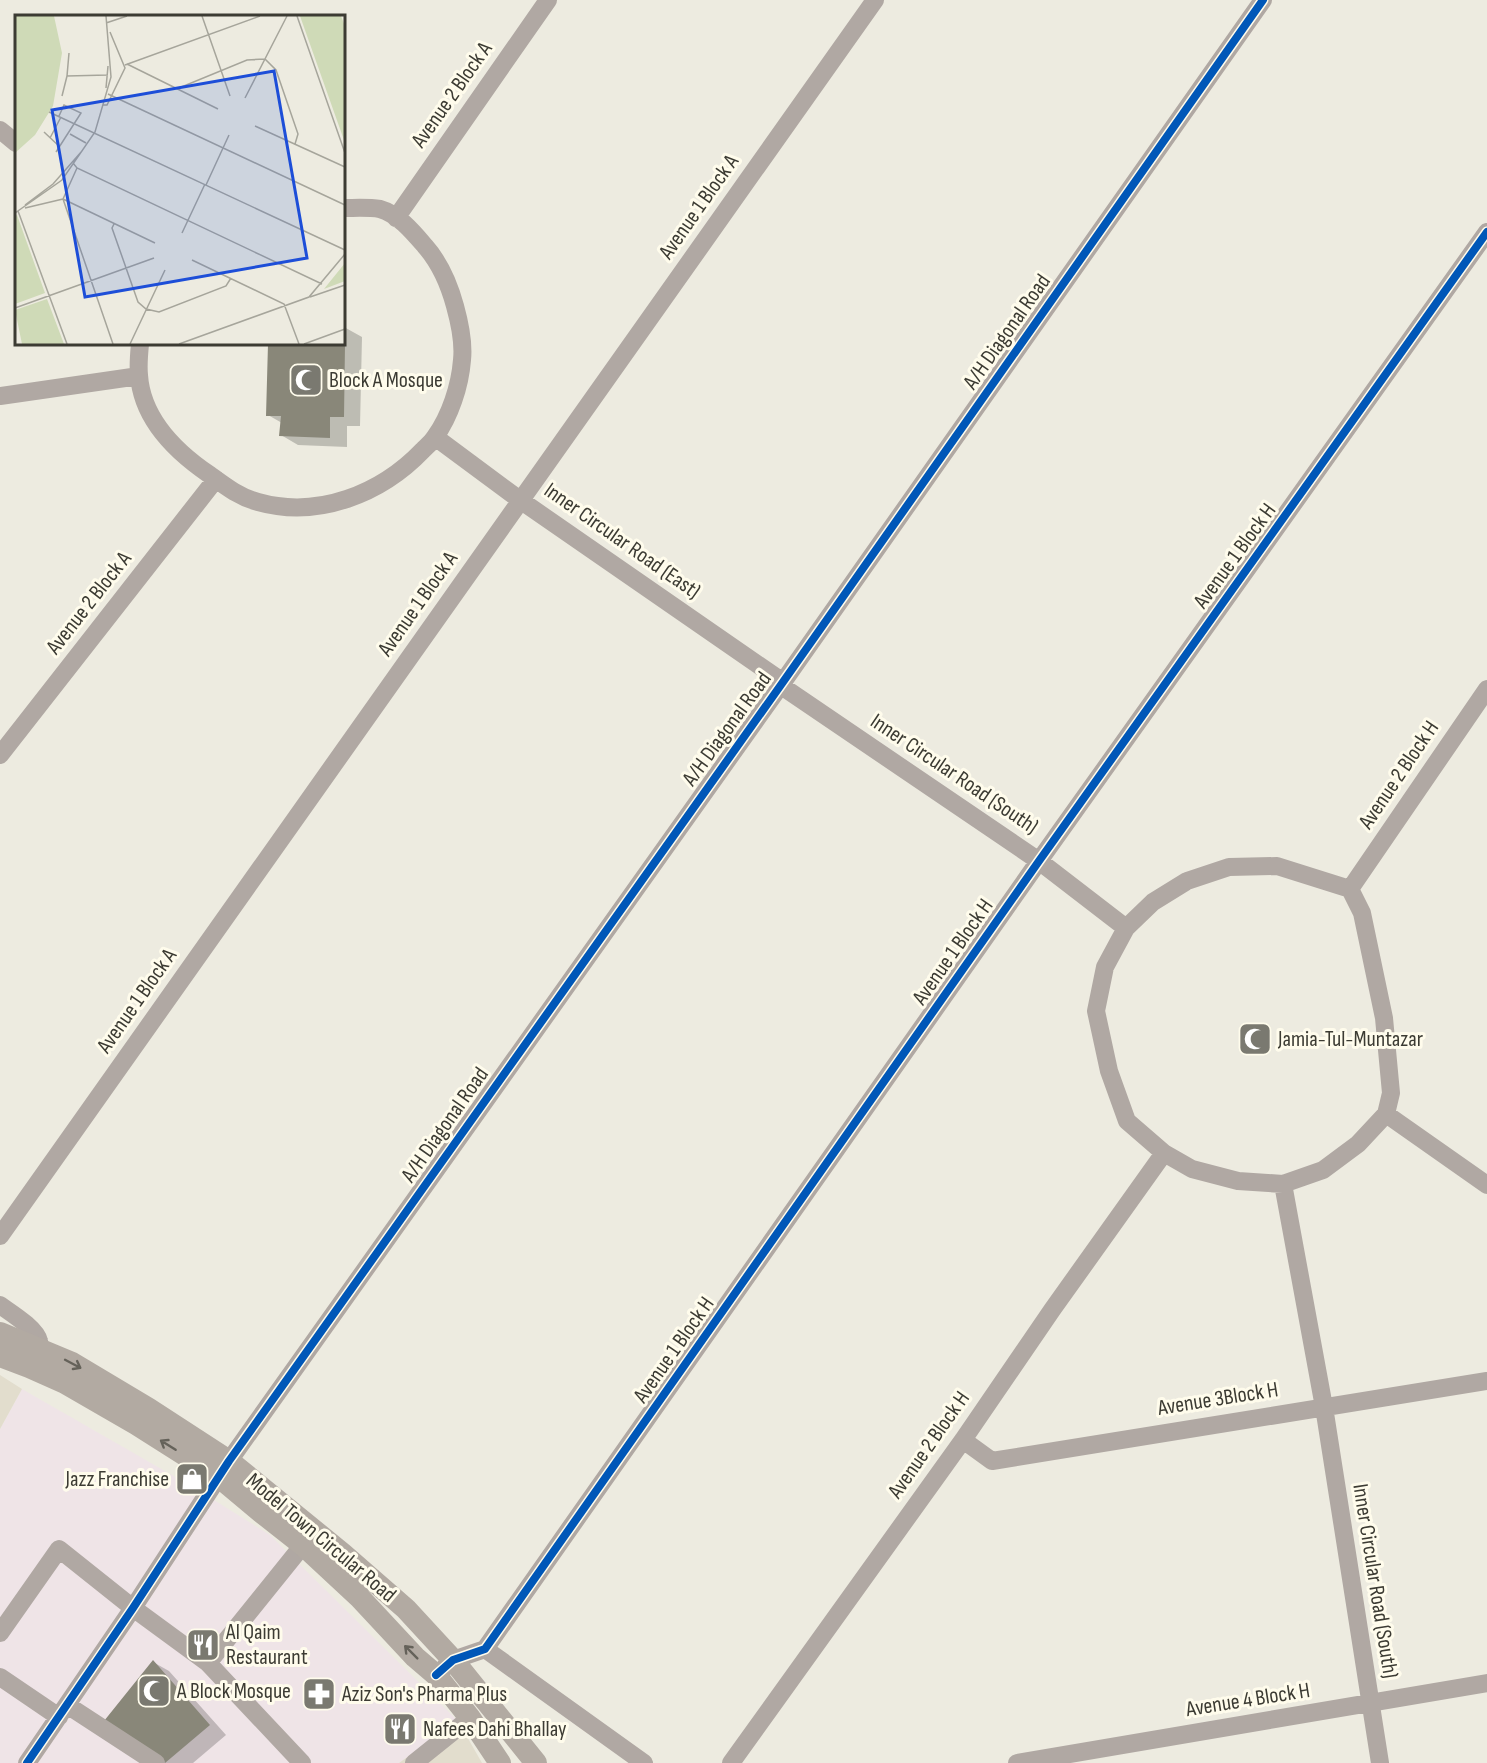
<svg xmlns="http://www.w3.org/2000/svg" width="1487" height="1763" font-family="'Sofia Sans Condensed',sans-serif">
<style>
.commercial{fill:#efe4e7}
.education{fill:#e2ddcd}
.shadow{fill:#0003}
.building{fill:#898779}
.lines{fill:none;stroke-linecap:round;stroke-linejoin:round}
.minor{stroke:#b0a8a3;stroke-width:18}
.major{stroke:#b2aaa2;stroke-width:22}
.cycleway-casing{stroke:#fffcec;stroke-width:11}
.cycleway{stroke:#0057b8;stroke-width:8}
.oneway{stroke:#65625a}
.labels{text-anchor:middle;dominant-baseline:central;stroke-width:6;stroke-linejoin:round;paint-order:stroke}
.street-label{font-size:22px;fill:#3c3b33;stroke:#fffcec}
.poi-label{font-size:22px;fill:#3c3b33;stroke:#fffcec;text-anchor:start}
.inset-road{fill:none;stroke:#a6a59b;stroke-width:1.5}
.view{fill:#1d4ed8;fill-opacity:0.15;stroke:#1d4ed8;stroke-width:3}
.inset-edge{fill:none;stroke:#3c3b33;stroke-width:3}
</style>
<rect width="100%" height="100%" fill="#edebe0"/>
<path class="commercial" d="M 22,1389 L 198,1490 L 270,1535 L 458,1721 L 399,1763 L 0,1763 L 0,1429 Z"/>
<path class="education" d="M 0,1375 L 22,1389 L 0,1429 Z
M 458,1721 L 482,1763 L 399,1763 Z"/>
<path class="shadow" d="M 344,327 L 362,337 L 360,426 L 347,426 L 347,447 L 298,445 L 281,435 L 282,423 L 268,415 L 269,344 L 344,344 Z
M 153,1662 L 169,1671 L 226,1735 L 193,1763 L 164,1763 Z"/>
<path class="building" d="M 268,344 L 345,344 L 344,417 L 330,417 L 330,438 L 279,436 L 281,416 L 266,416 Z
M 153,1660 L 210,1725 L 165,1763 L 161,1763 L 104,1721 Z"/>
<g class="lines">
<path class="minor" d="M 0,130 L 16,143
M 396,218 L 548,0
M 140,344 C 139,354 138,365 139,375 C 142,420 176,452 210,475 C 225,486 239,497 258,502 C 318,519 381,494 423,450 C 427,446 432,442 435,437 C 450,416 460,386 462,360 C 464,342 460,324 455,306 C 449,284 440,263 425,246 C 413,232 398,214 380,209 C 368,207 355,208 344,208
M 0,396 L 139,376
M 435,437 L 520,500 L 783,682
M 780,685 L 1039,861 L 1126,928
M 0,755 L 216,479
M 1277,866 L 1350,889 L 1362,913 L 1384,1018 L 1391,1093 L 1386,1114 L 1358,1144 L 1323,1170 L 1283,1184 L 1238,1181 L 1192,1169 L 1164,1153 L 1127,1121 L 1109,1071 L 1096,1011 L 1105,967 L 1126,928 L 1153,902 L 1187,881 L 1229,867 Z
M 1350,889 L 1487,689
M 1386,1114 L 1487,1185
M 1283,1184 L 1324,1407 L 1380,1763
M 0,1236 L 875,0
M 0,1305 C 11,1313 36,1328 39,1341 C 41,1348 37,1353 34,1359
M 963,1440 L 992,1461 L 1487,1381
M 0,1633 L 59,1549 L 133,1608 L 208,1663 L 302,1763
M 485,1649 L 644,1763
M 208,1663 L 303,1545
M 444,1668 L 453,1660 L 485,1649 L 1039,861 L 1487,232
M 0,1677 L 59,1717
M 67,1705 L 156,1763
M 27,1763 L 133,1608 L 229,1461 L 783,682 L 1263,0
M 414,1763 L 470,1718
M 731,1763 L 963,1440 L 1052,1310 L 1164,1153
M 1017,1763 L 1487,1683"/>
<path class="major" d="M 0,1333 L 72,1363 L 149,1409 L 229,1461 L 343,1554 L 406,1609 L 453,1660 L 536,1763
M 0,1356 L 29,1367 L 65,1383 L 136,1424 L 218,1476 L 261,1512 L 303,1545 L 360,1598 L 415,1657 L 436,1675 L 470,1718 L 500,1763"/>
<g class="cycleway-casing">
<path id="cycleway" d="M 436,1675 L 453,1660 L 485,1649 L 1039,861 L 1487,232
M 27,1763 L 133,1608 L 229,1461 L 783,682 L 1263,0"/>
</g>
<use href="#cycleway" class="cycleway"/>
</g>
<defs><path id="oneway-shaft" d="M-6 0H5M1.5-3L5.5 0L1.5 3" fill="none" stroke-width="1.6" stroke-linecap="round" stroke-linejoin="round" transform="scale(1.5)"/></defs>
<g class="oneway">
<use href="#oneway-shaft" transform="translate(73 1364) rotate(28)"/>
<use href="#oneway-shaft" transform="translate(168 1445) rotate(-148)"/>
<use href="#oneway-shaft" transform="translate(411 1652) rotate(-135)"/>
</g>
<defs>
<g id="mosque-square" transform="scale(1.725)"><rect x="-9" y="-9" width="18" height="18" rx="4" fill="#7a7970" stroke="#fffcec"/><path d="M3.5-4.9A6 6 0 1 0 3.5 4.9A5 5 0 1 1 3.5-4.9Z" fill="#fff"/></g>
<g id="shop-square" transform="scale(1.725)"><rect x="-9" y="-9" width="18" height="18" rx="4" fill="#7a7970" stroke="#fffcec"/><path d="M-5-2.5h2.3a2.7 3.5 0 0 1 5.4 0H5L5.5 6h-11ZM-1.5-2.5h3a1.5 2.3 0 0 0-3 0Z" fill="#fff"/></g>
<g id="restaurant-square" transform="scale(1.725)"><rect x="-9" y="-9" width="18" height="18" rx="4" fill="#7a7970" stroke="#fffcec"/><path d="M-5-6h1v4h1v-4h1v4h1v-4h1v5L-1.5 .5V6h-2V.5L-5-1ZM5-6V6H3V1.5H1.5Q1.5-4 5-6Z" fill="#fff"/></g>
<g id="pharmacy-square" transform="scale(1.725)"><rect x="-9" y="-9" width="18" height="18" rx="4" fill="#7a7970" stroke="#fffcec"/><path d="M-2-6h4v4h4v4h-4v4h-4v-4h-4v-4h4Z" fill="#fff"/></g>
</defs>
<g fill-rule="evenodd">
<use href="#mosque-square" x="306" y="380"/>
<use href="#mosque-square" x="1255" y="1039"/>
<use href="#shop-square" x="192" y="1479"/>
<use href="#restaurant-square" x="203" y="1645"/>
<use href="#mosque-square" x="154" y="1691"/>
<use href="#pharmacy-square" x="319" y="1694"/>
<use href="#restaurant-square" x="400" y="1729"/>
</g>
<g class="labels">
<g class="street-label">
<text transform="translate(452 95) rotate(-55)">Avenue 2 Block A</text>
<text transform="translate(699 207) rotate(-55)">Avenue 1 Block A</text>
<text transform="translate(1007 332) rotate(-55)">A/H Diagonal Road</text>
<text transform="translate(622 541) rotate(35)">Inner Circular Road (East)</text>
<text transform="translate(1235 556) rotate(-54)">Avenue 1 Block H</text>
<text transform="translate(89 603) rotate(-52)">Avenue 2 Block A</text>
<text transform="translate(418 604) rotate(-55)">Avenue 1 Block A</text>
<text transform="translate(727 729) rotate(-54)">A/H Diagonal Road</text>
<text transform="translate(954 774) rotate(34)">Inner Circular Road (South)</text>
<text transform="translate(1399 775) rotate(-56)">Avenue 2 Block H</text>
<text transform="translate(953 952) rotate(-55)">Avenue 1 Block H</text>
<text transform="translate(137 1001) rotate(-55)">Avenue 1 Block A</text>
<text transform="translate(445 1125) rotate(-55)">A/H Diagonal Road</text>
<text transform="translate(674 1350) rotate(-55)">Avenue 1 Block H</text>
<text transform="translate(1218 1399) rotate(-9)">Avenue 3Block H</text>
<text transform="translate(929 1445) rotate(-55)">Avenue 2 Block H</text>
<text transform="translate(321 1538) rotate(40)">Model Town Circular Road</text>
<text transform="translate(1375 1581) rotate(81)">Inner Circular Road (South)</text>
<text transform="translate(1248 1700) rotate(-9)">Avenue 4 Block H</text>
</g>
<g class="poi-label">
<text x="329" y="380">Block A Mosque</text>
<text x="1278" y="1039">Jamia-Tul-Muntazar</text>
<text x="169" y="1479" text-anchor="end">Jazz Franchise</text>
<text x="226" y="1632">Al Qaim<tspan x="226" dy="25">Restaurant</tspan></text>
<text x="177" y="1691">A Block Mosque</text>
<text x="342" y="1694">Aziz Son's Pharma Plus</text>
<text x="423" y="1729">Nafees Dahi Bhallay</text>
</g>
</g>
<g transform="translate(15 15)">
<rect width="330" height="330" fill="#edebe0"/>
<path d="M 0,1 L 39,1 L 47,38 L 38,91 L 20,120 L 0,138 ZM 285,1 L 326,1 L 330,11 L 330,128 ZM 2,200 L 30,278 L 0,289 L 0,201 ZM 330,248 L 330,266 L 309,274 ZM 32,284 L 49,329 L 7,329 L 0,295 Z" fill="#cfdab7"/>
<path class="inset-road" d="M 187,1 L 215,81M 282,1 L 330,138M 91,8 L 112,1M 54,38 L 52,61 L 93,60M 112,49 L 203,94M 110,50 L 245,1M 91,73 L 93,51M 164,73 L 232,45 L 250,44 L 261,55 L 283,119 L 280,129M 93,79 L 330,190M 47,81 L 52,61M 230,83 L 272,1M 88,90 L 92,90 L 110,53 L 95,17M 34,97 L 330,235M 240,111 L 330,152M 29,117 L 45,132M 55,119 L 71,128M 35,123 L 46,102M 41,137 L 66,98 L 49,90 L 44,101M 58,148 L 62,153 L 307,269M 191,170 L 214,120M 48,184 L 98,329M 48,184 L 140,228M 48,184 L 62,153M 10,190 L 38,169 L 67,136M 10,193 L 48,184M 3,196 L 52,329M 0,198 L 47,165 L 80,117 L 96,62 L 91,1M 99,209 L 97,213 L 123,287 L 131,294 L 144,297 L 211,271 L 216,263M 167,218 L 190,169M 177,245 L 269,289 L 284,329M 295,282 L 330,270M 0,293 L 139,243M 115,329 L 150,255M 164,329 L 294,282 L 330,239M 289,329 L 330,314"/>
<path class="view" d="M 259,56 L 292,243 L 70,282 L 37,95 Z"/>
<rect width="330" height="330" class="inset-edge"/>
</g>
</svg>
